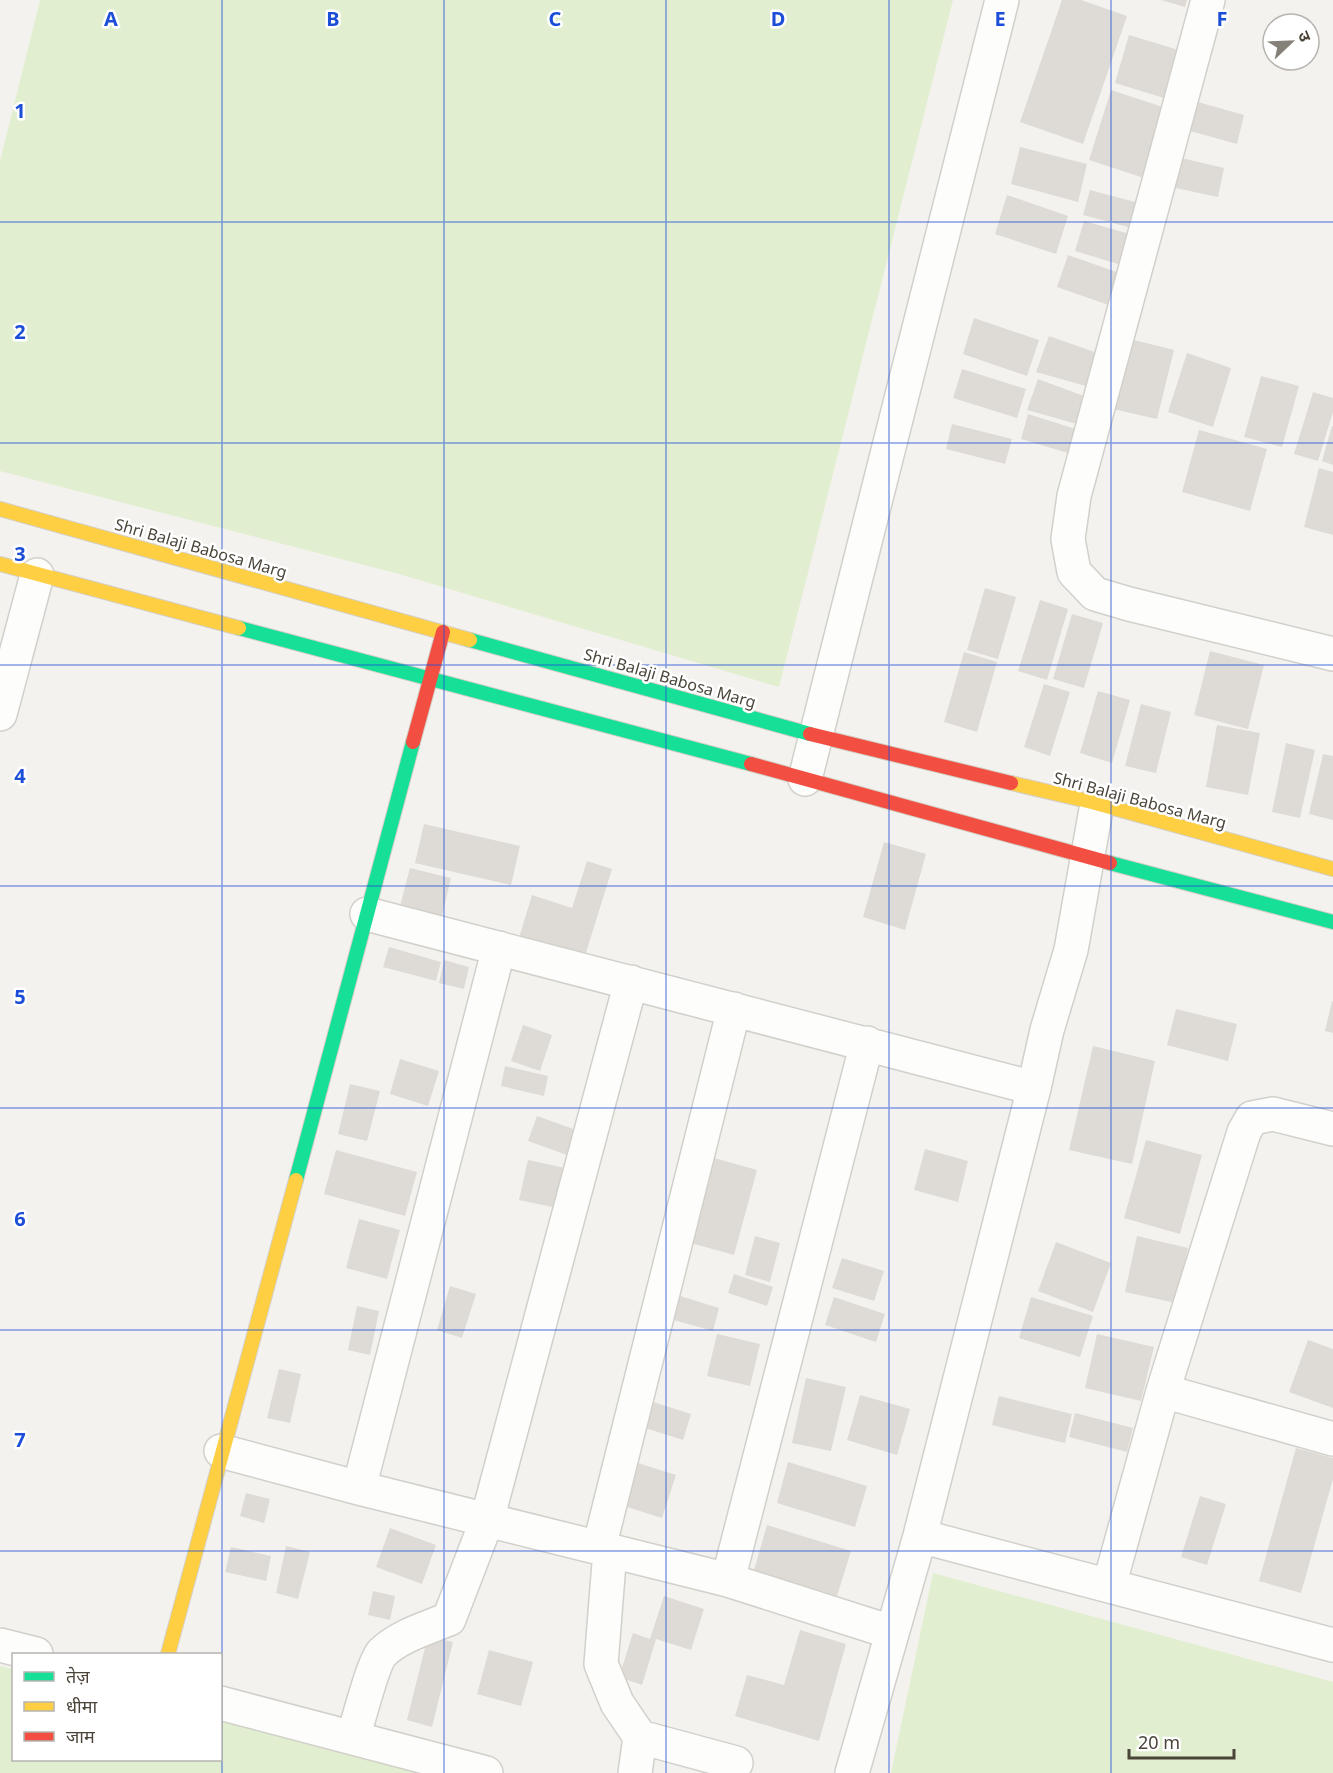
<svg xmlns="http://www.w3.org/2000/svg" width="1333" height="1773" font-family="'Noto Sans','Noto Sans Devanagari',sans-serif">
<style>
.green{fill:#e1eecf}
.building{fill:#dedbd6}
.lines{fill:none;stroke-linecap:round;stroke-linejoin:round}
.street-casing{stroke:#d2d0cb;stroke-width:36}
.fast-casing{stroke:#d3cfc5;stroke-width:16}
.slow-casing{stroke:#d3cfc5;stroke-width:16}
.jam-casing{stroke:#d3cfc5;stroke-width:16}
.street{stroke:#fdfdfc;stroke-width:33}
.fast{stroke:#16e098;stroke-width:14}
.slow{stroke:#ffcf43;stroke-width:14}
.jam{stroke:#f24e42;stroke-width:14}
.grid{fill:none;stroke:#1d4ed8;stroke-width:1.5;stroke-opacity:0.55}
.labels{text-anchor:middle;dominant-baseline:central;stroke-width:5;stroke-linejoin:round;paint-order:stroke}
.street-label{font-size:16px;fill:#4b4439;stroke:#fff}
.grid-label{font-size:20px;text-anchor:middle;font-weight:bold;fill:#1d4ed8;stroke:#fff;stroke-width:5;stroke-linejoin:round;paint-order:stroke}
</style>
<rect width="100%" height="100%" fill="#f4f2ee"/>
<path class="green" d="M 40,0 L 953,0 L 779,687 L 399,574 L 0,471 L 0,161 Z
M 933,1573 L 1333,1682 L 1333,1773 L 891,1773 Z
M 0,1666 L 13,1669 L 14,1760 L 220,1760 L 221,1721 L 425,1773 L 0,1773 Z"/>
<path class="building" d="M 1062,0 L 1081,0 L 1127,16 L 1083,144 L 1020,122 Z
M 1161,0 L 1187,0 L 1185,7 Z
M 1129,35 L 1182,51 L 1167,99 L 1115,83 Z
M 1111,90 L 1166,108 L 1144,178 L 1089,160 Z
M 1198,102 L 1244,115 L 1237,144 L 1190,131 Z
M 1020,147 L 1087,164 L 1078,202 L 1011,184 Z
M 1177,157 L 1224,168 L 1218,197 L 1171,187 Z
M 1090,190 L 1150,206 L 1143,231 L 1083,215 Z
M 1007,195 L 1068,216 L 1056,254 L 995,234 Z
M 1084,221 L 1140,237 L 1131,268 L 1075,251 Z
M 1068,255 L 1125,275 L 1114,307 L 1057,287 Z
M 974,318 L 1039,340 L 1027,376 L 963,354 Z
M 1049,336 L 1103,355 L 1093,388 L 1036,372 Z
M 1130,339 L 1174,350 L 1157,419 L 1113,409 Z
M 1187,353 L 1231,368 L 1213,427 L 1168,412 Z
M 962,369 L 1026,389 L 1017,418 L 953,398 Z
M 1261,376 L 1299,386 L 1282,447 L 1244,437 Z
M 1038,379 L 1092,399 L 1084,426 L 1027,410 Z
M 1313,392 L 1333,398 L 1333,412 L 1318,461 L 1294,454 Z
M 1028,414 L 1085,432 L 1078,456 L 1021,439 Z
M 952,424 L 1012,439 L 1005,464 L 946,449 Z
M 1332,426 L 1333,426 L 1333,465 L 1322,461 Z
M 1199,430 L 1267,449 L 1250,511 L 1182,492 Z
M 1319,468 L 1333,472 L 1333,535 L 1304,527 Z
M 985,588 L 1016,597 L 998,659 L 967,650 Z
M 1040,600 L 1068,609 L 1047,680 L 1018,671 Z
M 1072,614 L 1103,623 L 1084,688 L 1053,679 Z
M 1210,651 L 1264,665 L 1248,729 L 1194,715 Z
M 964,652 L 997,662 L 977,732 L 944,722 Z
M 1044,684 L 1070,692 L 1050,756 L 1024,747 Z
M 1098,691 L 1130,700 L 1112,763 L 1080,753 Z
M 1141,704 L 1171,712 L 1156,773 L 1125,766 Z
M 1217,725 L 1260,733 L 1248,795 L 1206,787 Z
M 1286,743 L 1315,750 L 1300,818 L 1272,812 Z
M 1323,754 L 1333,756 L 1333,820 L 1309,814 Z
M 424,824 L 520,846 L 511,885 L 415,863 Z
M 884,842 L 926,854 L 905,930 L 863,917 Z
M 587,861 L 612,869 L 584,959 L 519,938 L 532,895 L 572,908 Z
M 410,868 L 451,878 L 442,916 L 400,906 Z
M 389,947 L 441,962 L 436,981 L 383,967 Z
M 444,960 L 469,967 L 464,989 L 439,983 Z
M 1332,1001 L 1333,1002 L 1333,1033 L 1325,1031 Z
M 1176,1009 L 1237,1024 L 1228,1061 L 1167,1045 Z
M 523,1025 L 552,1035 L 540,1071 L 511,1061 Z
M 1093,1046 L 1155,1061 L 1132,1164 L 1069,1150 Z
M 400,1059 L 439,1071 L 428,1106 L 390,1094 Z
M 505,1066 L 548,1076 L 544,1096 L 501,1086 Z
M 350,1084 L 380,1091 L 367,1141 L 338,1134 Z
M 537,1116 L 576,1130 L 567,1155 L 528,1141 Z
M 1146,1140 L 1202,1155 L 1180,1234 L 1124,1218 Z
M 925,1149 L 968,1161 L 958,1202 L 914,1190 Z
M 336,1150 L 417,1172 L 405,1216 L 324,1194 Z
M 714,1158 L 757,1170 L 734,1255 L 691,1243 Z
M 528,1160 L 565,1168 L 557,1208 L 519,1200 Z
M 359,1219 L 400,1230 L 387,1279 L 346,1268 Z
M 755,1236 L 780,1243 L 770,1282 L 745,1275 Z
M 1137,1236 L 1188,1248 L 1176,1303 L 1125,1292 Z
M 1056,1242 L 1111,1263 L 1093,1312 L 1038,1291 Z
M 842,1258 L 884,1271 L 874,1301 L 832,1288 Z
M 734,1274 L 773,1287 L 767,1306 L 728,1293 Z
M 450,1286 L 476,1294 L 462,1338 L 437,1330 Z
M 677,1295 L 719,1308 L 713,1331 L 670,1319 Z
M 834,1297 L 885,1314 L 876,1342 L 825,1325 Z
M 1031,1297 L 1093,1316 L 1080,1357 L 1019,1338 Z
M 357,1306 L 379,1311 L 370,1355 L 348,1350 Z
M 717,1334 L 760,1344 L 750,1386 L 707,1376 Z
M 1097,1334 L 1154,1347 L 1141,1401 L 1085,1388 Z
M 1308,1340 L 1333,1349 L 1333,1408 L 1289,1392 Z
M 279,1369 L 301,1374 L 290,1423 L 267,1418 Z
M 806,1378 L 846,1387 L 831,1451 L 792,1443 Z
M 860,1395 L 910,1409 L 897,1455 L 847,1440 Z
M 999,1396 L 1072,1414 L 1065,1443 L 992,1425 Z
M 650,1401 L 691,1414 L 683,1440 L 642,1427 Z
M 1075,1413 L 1133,1428 L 1127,1452 L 1069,1437 Z
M 1296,1448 L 1333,1458 L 1333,1479 L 1301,1593 L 1259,1581 Z
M 788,1462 L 867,1486 L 855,1527 L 777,1503 Z
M 638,1463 L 676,1475 L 662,1518 L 624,1506 Z
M 246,1493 L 270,1499 L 264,1523 L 240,1516 Z
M 1200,1496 L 1226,1504 L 1207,1565 L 1181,1557 Z
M 767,1525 L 851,1551 L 837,1596 L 754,1570 Z
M 390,1528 L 436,1545 L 422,1584 L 376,1567 Z
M 286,1546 L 310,1552 L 298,1599 L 276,1593 Z
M 231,1547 L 271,1556 L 266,1581 L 225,1572 Z
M 373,1591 L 395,1596 L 390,1620 L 368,1615 Z
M 664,1596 L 704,1609 L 691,1650 L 656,1639 L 642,1685 L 619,1677 L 633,1633 L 650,1639 Z
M 800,1630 L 846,1644 L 819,1741 L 735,1716 L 747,1675 L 784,1685 Z
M 428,1636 L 453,1642 L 432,1727 L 407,1720 Z
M 489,1650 L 533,1662 L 521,1706 L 477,1694 Z"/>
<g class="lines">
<g class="street-casing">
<path id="street" d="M 1208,0 L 1074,496 L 1068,539 L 1074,572 L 1095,594 L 1129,604 L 1333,654
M 0,714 L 37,575
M 805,779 L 1002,0
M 367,914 L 1034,1088
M 1163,1391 L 1333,1439
M 221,1451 L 359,1488 L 728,1580 L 891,1632
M 359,1488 L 499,948
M 920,1536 L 1333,1645
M 599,1548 L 734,1009
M 610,1550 L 601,1664 L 617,1703 L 640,1737 L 635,1773
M 728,1580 L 867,1043
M 1109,1586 L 1163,1391 L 1244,1132 L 1252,1118 L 1273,1114 L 1333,1129
M 0,1645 L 36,1654
M 220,1703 L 486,1773
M 640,1737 L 736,1763
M 353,1738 C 358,1722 373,1663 382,1653 C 399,1636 427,1628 449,1619 L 487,1520 L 631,982
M 852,1773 L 920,1536 L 1034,1088 L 1047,1030 L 1071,950 L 1097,804"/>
</g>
<g class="fast-casing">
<path id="fast" d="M 239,628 L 751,764
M 470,640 L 810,734
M 1110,863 L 1333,922
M 296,1180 L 413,742"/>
</g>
<g class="slow-casing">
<path id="slow" d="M 0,509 L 470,640
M 0,564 L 239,628
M 1011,783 L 1092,802 L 1333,869
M 168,1654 L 296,1180"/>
</g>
<g class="jam-casing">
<path id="jam" d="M 810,734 L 1011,783
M 413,742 L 443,632
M 751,764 L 1110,863"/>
</g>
<use href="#street" class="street"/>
<use href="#fast" class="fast"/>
<use href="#slow" class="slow"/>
<use href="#jam" class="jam"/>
</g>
<path class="grid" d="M 222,0 L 222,1773M 444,0 L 444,1773M 666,0 L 666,1773M 889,0 L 889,1773M 1111,0 L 1111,1773M 0,222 L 1333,222M 0,443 L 1333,443M 0,665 L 1333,665M 0,886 L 1333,886M 0,1108 L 1333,1108M 0,1330 L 1333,1330M 0,1551 L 1333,1551"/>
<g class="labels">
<g class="street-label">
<text transform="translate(201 548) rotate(16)">Shri Balaji Babosa Marg</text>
<text transform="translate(670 678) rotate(16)">Shri Balaji Babosa Marg</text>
<text transform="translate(1140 800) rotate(15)">Shri Balaji Babosa Marg</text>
</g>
</g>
<g class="grid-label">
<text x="111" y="26">A</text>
<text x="333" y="26">B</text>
<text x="555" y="26">C</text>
<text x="778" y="26">D</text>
<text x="1000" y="26">E</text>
<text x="1222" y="26">F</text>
<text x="20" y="118">1</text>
<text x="20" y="339">2</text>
<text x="20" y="561">3</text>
<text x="20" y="783">4</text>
<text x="20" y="1004">5</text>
<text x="20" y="1226">6</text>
<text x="20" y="1447">7</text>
</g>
<rect x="12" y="1653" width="210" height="108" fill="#ffffff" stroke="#b7b4b0" stroke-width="1.5"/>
<rect x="24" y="1672" width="30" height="9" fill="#16e098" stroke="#b7b4b0" stroke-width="1.5"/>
<text x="66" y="1683" font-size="18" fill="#4b4439">तेज़</text>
<rect x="24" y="1702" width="30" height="9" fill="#ffcf43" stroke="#b7b4b0" stroke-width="1.5"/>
<text x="66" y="1713" font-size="18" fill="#4b4439">धीमा</text>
<rect x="24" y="1732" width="30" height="9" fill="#f24e42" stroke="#b7b4b0" stroke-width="1.5"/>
<text x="66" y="1743" font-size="18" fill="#4b4439">जाम</text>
<g transform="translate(1291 42) rotate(67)"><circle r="28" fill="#ffffff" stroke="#b7b4b0" stroke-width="1.5"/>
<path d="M0-4.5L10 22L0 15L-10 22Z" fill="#868178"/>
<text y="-9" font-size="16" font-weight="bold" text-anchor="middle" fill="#4b4439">उ</text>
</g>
<path d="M1129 1749v9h105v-9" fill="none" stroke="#4b4439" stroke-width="3"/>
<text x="1138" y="1749" font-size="18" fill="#4b4439" stroke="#ffffff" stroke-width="4.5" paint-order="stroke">20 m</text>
</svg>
